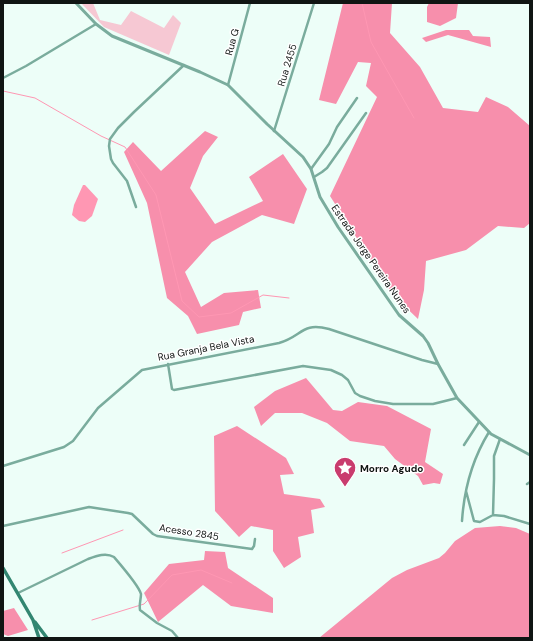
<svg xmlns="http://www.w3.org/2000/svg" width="533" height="641" font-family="'DM Sans',sans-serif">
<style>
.green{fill:#f6c8d3}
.forest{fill:#f78fac}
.water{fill:#ff97b3}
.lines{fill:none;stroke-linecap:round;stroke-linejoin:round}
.stream{stroke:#ff97b3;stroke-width:1}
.minor{stroke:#7aac9d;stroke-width:2.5}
.tertiary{stroke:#7aac9d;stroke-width:3}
.secondary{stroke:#328671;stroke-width:3.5}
.labels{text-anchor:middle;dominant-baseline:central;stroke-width:3;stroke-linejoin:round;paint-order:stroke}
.street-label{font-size:10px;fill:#101513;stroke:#fff}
.poi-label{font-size:10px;font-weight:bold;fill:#101513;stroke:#fff;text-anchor:start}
</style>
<rect width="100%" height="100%" fill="#edfef8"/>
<path class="green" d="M 81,3 L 93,3 L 100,20 L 121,25 L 131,11 L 164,28 L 173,15 L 181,23 L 169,55 L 104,27 Z"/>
<path class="forest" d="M 343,3 L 392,3 L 390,33 L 420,67 L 443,108 L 478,112 L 486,97 L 508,107 L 530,126 L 530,223 L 524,228 L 498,226 L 466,250 L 426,261 L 424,290 L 418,319 L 393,295 L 330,196 L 377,97 L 366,86 L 371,63 L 358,62 L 336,104 L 319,100 Z
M 429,3 L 458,3 L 456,18 L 440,26 L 427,22 L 427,7 Z
M 446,30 L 469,30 L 473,36 L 490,37 L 491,47 L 448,35 L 426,42 L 422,38 Z
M 205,131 L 218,137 L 203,156 L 190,188 L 215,224 L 263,201 L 249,177 L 283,154 L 307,189 L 294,224 L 262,215 L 212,242 L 185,272 L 201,307 L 224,293 L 258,290 L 261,308 L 243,312 L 239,325 L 197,334 L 188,316 L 167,298 L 147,203 L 124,152 L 133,142 L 161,171 Z
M 306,378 L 333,410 L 342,411 L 358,402 L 387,406 L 431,429 L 425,462 L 443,474 L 440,484 L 434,483 L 423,485 L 418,476 L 395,459 L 384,446 L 350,441 L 327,423 L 302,413 L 275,413 L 261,426 L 254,407 L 275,391 Z
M 237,426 L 286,458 L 294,474 L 280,475 L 284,494 L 320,499 L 325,507 L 311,510 L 314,533 L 298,537 L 301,557 L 284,568 L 273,551 L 273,530 L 251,526 L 239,537 L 215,511 L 214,436 Z
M 500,526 L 516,528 L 530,534 L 530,638 L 319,638 L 392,578 L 407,570 L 439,558 L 445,553 L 455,541 L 475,528 Z
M 205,551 L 225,552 L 228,568 L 273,598 L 273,613 L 231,606 L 203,585 L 158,622 L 144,593 L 169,564 L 204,560 Z
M 14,608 L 28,630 L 8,636 L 3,634 L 3,611 Z"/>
<path class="water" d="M 83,185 L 85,185 L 98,199 L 92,216 L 85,222 L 79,221 L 72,215 L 74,205 Z"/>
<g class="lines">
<path class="stream" d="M 362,3 L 371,42 L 414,118
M 3,91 L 35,98 L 101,136 L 125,147 L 156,195 L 182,301 L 199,317 L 231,313 L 263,295 L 289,298
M 62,553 L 123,530
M 92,620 L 144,604 L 172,575 L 201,570 L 232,583"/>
<path class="minor" d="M 3,78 L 26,66 L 96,24
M 228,85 L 250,3
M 274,131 L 314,3
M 311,169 L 329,144 L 337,127 L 357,98
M 314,177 L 322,172 L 327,168 L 366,113
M 136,207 L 127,181 L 113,163 L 111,159 L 109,146 L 110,139 L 118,128 L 134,112 L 184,65
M 168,364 L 172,389 L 174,390 L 303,366 L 331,370 L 342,375 L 348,380 L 355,393 L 360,396 L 375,401 L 393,404 L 433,404 L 457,398
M 464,445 L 479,422
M 3,466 L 64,447 L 73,441 L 98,408 L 142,370 L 279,343 C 303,336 301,322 329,329 L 422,360 L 438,364
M 527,484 L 530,482
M 466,491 L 474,521 L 480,522 L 493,515 L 494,479 L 494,456 L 500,439
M 493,515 L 504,516 L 530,524
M 462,521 C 464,490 473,458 489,432
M 3,526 L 89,507 L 128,513 L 132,514 L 153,534 L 157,536 L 252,549 L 254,546 L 255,539
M 18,593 L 88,559 C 96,556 106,552 114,557 C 120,564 139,586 141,594 C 141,599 139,604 140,610 L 157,623 L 172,631 L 178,638"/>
<path class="tertiary" d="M 76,3 L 96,24 L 112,36 L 200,72 L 228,85 L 267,124 L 303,157 L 311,169 L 320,197 L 338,227 L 399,315 L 423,336 L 428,343 L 438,364 L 457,398 L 491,434 L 530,455"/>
<path class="secondary" d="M 3,568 L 33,620 L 39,638
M 35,622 L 47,638"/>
</g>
<defs>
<g id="sight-pin" transform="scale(1.15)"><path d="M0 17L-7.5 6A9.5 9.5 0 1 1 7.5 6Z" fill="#c93c6e" stroke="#fff"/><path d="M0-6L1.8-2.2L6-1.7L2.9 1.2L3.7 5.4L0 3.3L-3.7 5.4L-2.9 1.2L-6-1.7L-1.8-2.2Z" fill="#fff"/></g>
</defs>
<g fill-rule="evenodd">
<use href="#sight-pin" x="345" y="468"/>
</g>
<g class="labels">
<g class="street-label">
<text transform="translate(232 42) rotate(-75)">Rua G</text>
<text transform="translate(287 65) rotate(-73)">Rua 2455</text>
<text transform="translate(371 259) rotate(55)">Estrada Jorge Pereira Nunes</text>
<text transform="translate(206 348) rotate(-11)">Rua Granja Bela Vista</text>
<text transform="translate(189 532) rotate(9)">Acesso 2845</text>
</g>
<g class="poi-label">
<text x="360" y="468">Morro Agudo</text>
</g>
</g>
<rect width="533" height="641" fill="none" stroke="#101513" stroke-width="8"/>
</svg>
